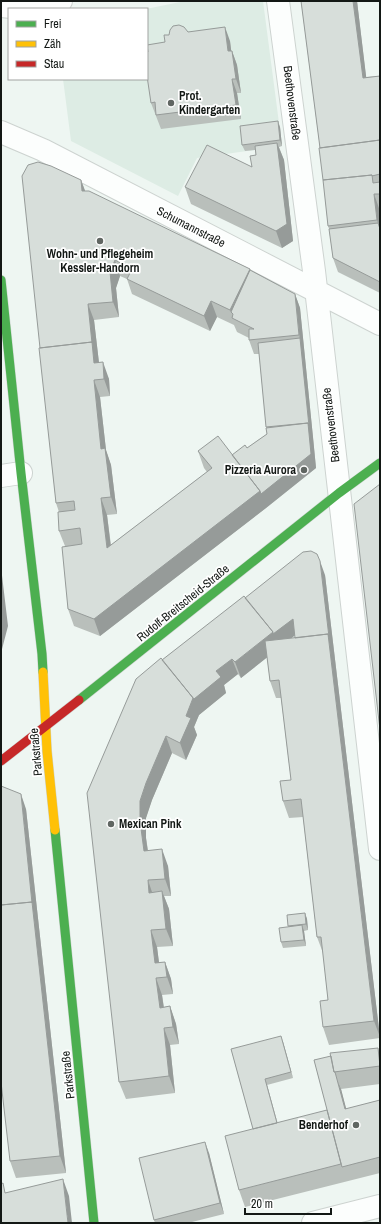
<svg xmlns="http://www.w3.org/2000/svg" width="381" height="1224" font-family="'Archivo Narrow',sans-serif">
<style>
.built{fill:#ddece4}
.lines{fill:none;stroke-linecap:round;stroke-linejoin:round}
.street-casing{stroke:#cdd3d0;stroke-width:24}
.fast-casing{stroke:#cdd3d0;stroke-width:10}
.slow-casing{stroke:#cdd3d0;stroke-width:10}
.jam-casing{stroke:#cdd3d0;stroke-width:10}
.street{stroke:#fcfefd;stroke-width:22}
.fast{stroke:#4caf50;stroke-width:9}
.slow{stroke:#ffc107;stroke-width:9}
.jam{stroke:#c62828;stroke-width:9}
.wall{fill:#b9bfbb;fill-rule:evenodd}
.shaded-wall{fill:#969b99}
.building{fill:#d7deda;stroke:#969b99}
.poi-dot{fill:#606662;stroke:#fff;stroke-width:1.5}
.labels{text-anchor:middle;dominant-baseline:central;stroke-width:3.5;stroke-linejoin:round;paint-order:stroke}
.poi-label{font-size:12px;font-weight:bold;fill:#131815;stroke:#fff;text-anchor:start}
.street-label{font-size:12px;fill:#131815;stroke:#fff}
</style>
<rect width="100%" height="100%" fill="#eef6f2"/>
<path class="built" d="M 185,1 L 263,1 L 282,146 L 197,158 L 178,196 L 71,141 L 63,79 L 147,79 L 147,9 L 146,9 Z"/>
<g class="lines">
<g class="street-casing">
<path id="street" d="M 278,1 L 314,271 L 380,849
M 1,6 L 22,8 L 61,1
M 1,132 L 43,150 L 380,324
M 1,476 L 21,473
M 313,1223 L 380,1206"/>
</g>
<g class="fast-casing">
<path id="fast" d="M 1,280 L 21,473 L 42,654 L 43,672
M 79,700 L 339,493 L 380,463
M 55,830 L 94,1223"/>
</g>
<g class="slow-casing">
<path id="slow" d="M 43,672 L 47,751 L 55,830"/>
</g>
<g class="jam-casing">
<path id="jam" d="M 1,761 L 79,700"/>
</g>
<use href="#street" class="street"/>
<use href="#fast" class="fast"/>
<use href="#slow" class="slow"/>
<use href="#jam" class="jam"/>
</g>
<path class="wall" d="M 301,1 L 357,1 L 366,77 L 380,76 L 380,293 L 338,272 L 333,258 L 329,229 L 328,226 L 320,148 Z
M 188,32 L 230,41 L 231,51 L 232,51 L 237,65 L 241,93 L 237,93 L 241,119 L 161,129 L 151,103 L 148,52 L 165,42 Z
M 280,127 L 282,146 L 279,147 L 284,160 L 293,241 L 282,248 L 191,204 L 185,187 L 252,167 L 256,155 L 255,150 L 245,151 L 242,145 Z
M 81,180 L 85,191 L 250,270 L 295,294 L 300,308 L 316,468 L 266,508 L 100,636 L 74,626 L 68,609 L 65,546 L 59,531 L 59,512 L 56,503 L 40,348 ZM 120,276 L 127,279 L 132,294 L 210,331 L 217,317 L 234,325 L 237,332 L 249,338 L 249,340 L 254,354 L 259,354 L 267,434 L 247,448 L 232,455 L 198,451 L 204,468 L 207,472 L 111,545 L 107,515 L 117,514 L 111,465 L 106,450 L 100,397 L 110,396 L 109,379 L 99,363 L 94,320 L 119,317 L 116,288 Z
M 325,575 L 380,1038 L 329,1045 L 323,1027 L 328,1000 L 323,953 L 317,937 L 303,817 L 289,818 L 283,801 L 291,780 L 281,698 L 276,698 L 270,681 L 267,657 L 241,678 L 238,674 L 224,685 L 226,693 L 199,715 L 194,727 L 197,735 L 186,760 L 172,753 L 152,800 L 146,818 L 146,838 L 148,850 L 168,866 L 171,896 L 164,896 L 169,909 L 173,946 L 157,947 L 159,963 L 165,962 L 171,979 L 173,994 L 162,995 L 164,1007 L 170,1006 L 176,1024 L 179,1044 L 170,1045 L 175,1093 L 126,1099 L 119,1082 L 136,679 L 162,660 L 245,598 ZM 295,635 L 295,638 L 290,638 Z
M 26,809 L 66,1173 L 16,1178 L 10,1161 Z
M 305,913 L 307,919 L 308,930 L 304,931 L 306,946 L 283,948 L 281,942 L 289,927 L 288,926 Z
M 283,1042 L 293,1078 L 267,1085 L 277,1123 L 328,1113 L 314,1060 L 378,1048 L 380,1055 L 380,1084 L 341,1089 L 346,1109 L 380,1100 L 380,1173 L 245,1207 L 239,1190 L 253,1129 L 231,1049 Z
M 209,1153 L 224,1214 L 188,1223 L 155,1223 L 154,1220 Z"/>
<path class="shaded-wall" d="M 353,1 L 357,1 L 368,92 L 363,78 Z
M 225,27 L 230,41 L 233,65 L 228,51 Z
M 232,51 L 237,65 L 241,93 L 236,79 Z
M 232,79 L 237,93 L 241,119 L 236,105 Z
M 278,121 L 280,127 L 282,146 L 280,140 Z
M 277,143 L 284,160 L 293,241 L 282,248 L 276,231 Z
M 81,180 L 87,196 L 82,191 Z
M 374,194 L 380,211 L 380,229 L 377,220 Z
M 115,260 L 120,276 L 116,288 L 119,317 L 113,302 L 110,272 Z
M 250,269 L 255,284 L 233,314 L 231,312 L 230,310 Z
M 295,294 L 300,308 L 313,437 L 309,426 Z
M 211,301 L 217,317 L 210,331 L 204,316 Z
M 88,304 L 94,320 L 101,380 L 94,363 Z
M 103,362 L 109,379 L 110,396 L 104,379 Z
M 94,380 L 100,397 L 106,450 L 111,465 L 117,514 L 111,497 L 101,449 Z
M 308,423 L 313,437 L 316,468 L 266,508 L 100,636 L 94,619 Z
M 101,498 L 107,515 L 113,565 L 107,548 Z
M 320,561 L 325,575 L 334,651 L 329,637 Z
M 1,567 L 8,626 L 1,653 Z
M 293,619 L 298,633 L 241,678 L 235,662 L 273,632 Z
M 328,634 L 334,651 L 380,1037 L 374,1021 Z
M 232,659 L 238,674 L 224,685 L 226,693 L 199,715 L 194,727 L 197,735 L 186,760 L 180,743 L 186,716 L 193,698 L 216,671 Z
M 166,736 L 172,753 L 152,800 L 146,818 L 146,838 L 150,868 L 144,851 L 140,821 L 140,801 L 146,783 Z
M 21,794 L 26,809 L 66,1173 L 60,1156 L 32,902 Z
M 162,849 L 168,866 L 171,896 L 165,879 Z
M 148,880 L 154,898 L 149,893 Z
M 162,891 L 169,909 L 173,946 L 166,929 Z
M 305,913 L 307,919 L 308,930 L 306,924 Z
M 302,925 L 304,931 L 306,946 L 304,940 Z
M 151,930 L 157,947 L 161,978 L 155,963 Z
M 165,962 L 171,979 L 173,994 L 167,977 Z
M 156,978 L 162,995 L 166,1025 L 160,1008 Z
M 170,1006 L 176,1024 L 179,1044 L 173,1027 Z
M 164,1028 L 170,1045 L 175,1093 L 169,1076 Z
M 281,1036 L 283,1042 L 293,1078 L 291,1072 Z
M 378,1048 L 380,1055 L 380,1067 L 380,1066 Z
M 265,1079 L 267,1085 L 280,1132 L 278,1126 Z
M 338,1082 L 341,1089 L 350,1123 L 345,1109 Z
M 205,1142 L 209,1153 L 224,1214 L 220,1203 Z
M 63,1179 L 69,1196 L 72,1223 L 68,1223 Z"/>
<path class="building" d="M 301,1 L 353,1 L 363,78 L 380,76 L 380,140 L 320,148 Z
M 179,25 L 184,27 L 188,32 L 225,27 L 228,51 L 232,51 L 236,79 L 232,79 L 236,105 L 156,115 L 155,102 L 151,103 L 147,76 L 147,52 L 148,52 L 147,45 L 165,42 L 164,35 L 169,35 L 170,30 L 173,26 Z
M 278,121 L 280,140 L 242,145 L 240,126 Z
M 380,140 L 380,174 L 372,176 L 372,175 L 323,180 L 319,148 Z
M 277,143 L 287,224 L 276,231 L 185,187 L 207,145 L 252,167 L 250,156 L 256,155 L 255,146 Z
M 38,162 L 51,166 L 81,180 L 82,191 L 89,191 L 250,269 L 230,310 L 211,301 L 204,316 L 127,279 L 132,269 L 115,260 L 110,272 L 113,302 L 88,304 L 92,343 L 92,342 L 40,348 L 22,176 L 28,165 Z
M 372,175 L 373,183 L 380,182 L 380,194 L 374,194 L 377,220 L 328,226 L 323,180 Z
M 378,223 L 380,229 L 380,282 L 333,258 L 329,229 Z
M 250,270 L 295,294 L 299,335 L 249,340 L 249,329 L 254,329 L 232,318 L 233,314 L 231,312 Z
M 300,338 L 309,426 L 308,423 L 266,427 L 258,343 Z
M 92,342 L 94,363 L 103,362 L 104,379 L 94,380 L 101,449 L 105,448 L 111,497 L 101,498 L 107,548 L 212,468 L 198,451 L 218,436 L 260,491 L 94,619 L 68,609 L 62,547 L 82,544 L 80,528 L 59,531 L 58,512 L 75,510 L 74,501 L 56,503 L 39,348 Z
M 308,423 L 311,454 L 261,494 L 260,491 L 232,455 L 245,445 L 247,448 L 267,434 L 266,428 Z
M 380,484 L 380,730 L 354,504 Z
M 311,551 L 317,554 L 320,561 L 329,637 L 328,634 L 295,638 L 293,619 L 273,634 L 273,632 L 245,598 L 303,552 Z
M 244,596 L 273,632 L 235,662 L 232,659 L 216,671 L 221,677 L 194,699 L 162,660 Z
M 328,634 L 374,1021 L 323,1027 L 320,1001 L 328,1000 L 321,937 L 317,937 L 301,799 L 283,801 L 280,781 L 291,780 L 279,680 L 270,681 L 265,641 Z
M 161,658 L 193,698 L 186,716 L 191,718 L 180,743 L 166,736 L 146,783 L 140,801 L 140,821 L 144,851 L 162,849 L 165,879 L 148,880 L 149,893 L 162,891 L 166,929 L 151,930 L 155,963 L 165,962 L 167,977 L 156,978 L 160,1008 L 170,1006 L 173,1027 L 164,1028 L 169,1076 L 119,1082 L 87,793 L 136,679 Z
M 1,786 L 21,794 L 32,903 L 32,902 L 1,905 Z
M 32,902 L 60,1156 L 10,1161 L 1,1082 L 1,905 Z
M 305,913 L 306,924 L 288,926 L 287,915 Z
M 302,925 L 304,940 L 281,942 L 279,928 Z
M 281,1036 L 291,1072 L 265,1079 L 277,1123 L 253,1129 L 231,1049 Z
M 378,1048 L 380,1066 L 334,1072 L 330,1053 Z
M 331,1056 L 334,1072 L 335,1072 L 345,1109 L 380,1100 L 380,1157 L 342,1167 L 314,1060 Z
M 327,1110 L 341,1164 L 239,1190 L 225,1136 Z
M 205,1142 L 220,1203 L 154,1220 L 139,1158 Z
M 63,1179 L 68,1223 L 1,1223 L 1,1184 L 3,1183 L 5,1193 Z"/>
<g class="poi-dot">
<circle cx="171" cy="103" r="4"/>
<circle cx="100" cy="241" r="4"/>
<circle cx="304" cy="470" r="4"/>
<circle cx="111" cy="824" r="4"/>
<circle cx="356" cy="1125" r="4"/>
</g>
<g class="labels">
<g class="poi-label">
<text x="179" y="96">Prot.<tspan x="179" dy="14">Kindergarten</tspan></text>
<text x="100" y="254" text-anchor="middle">Wohn- und Pflegeheim<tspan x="100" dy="14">Kessler-Handorn</tspan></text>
<text x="296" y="470" text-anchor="end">Pizzeria Aurora</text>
<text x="119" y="824">Mexican Pink</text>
<text x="348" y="1125" text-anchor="end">Benderhof</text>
</g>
<g class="street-label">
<text transform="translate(292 103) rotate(83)">Beethovenstraße</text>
<text transform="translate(191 227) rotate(27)">Schumannstraße</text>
<text transform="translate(331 425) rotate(-97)">Beethovenstraße</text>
<text transform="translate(183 603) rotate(-39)">Rudolf-Breitscheid-Straße</text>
<text transform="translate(36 752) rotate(-95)">Parkstraße</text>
<text transform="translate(68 1075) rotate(-96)">Parkstraße</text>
</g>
</g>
<rect width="381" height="1224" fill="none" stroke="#131815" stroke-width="4"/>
<rect x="8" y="8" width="140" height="72" fill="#ffffff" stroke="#a1a3a1"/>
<rect x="16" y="21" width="20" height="6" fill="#4caf50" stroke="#a1a3a1"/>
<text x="44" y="28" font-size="12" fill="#131815">Frei</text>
<rect x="16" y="41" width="20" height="6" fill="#ffc107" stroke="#a1a3a1"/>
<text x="44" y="48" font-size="12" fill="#131815">Zäh</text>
<rect x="16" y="61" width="20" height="6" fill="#c62828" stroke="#a1a3a1"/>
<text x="44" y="68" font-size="12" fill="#131815">Stau</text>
<path d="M245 1208v6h86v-6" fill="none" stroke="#131815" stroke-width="2"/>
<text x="251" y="1208" font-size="12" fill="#131815" stroke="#ffffff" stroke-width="3" paint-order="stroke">20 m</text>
</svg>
